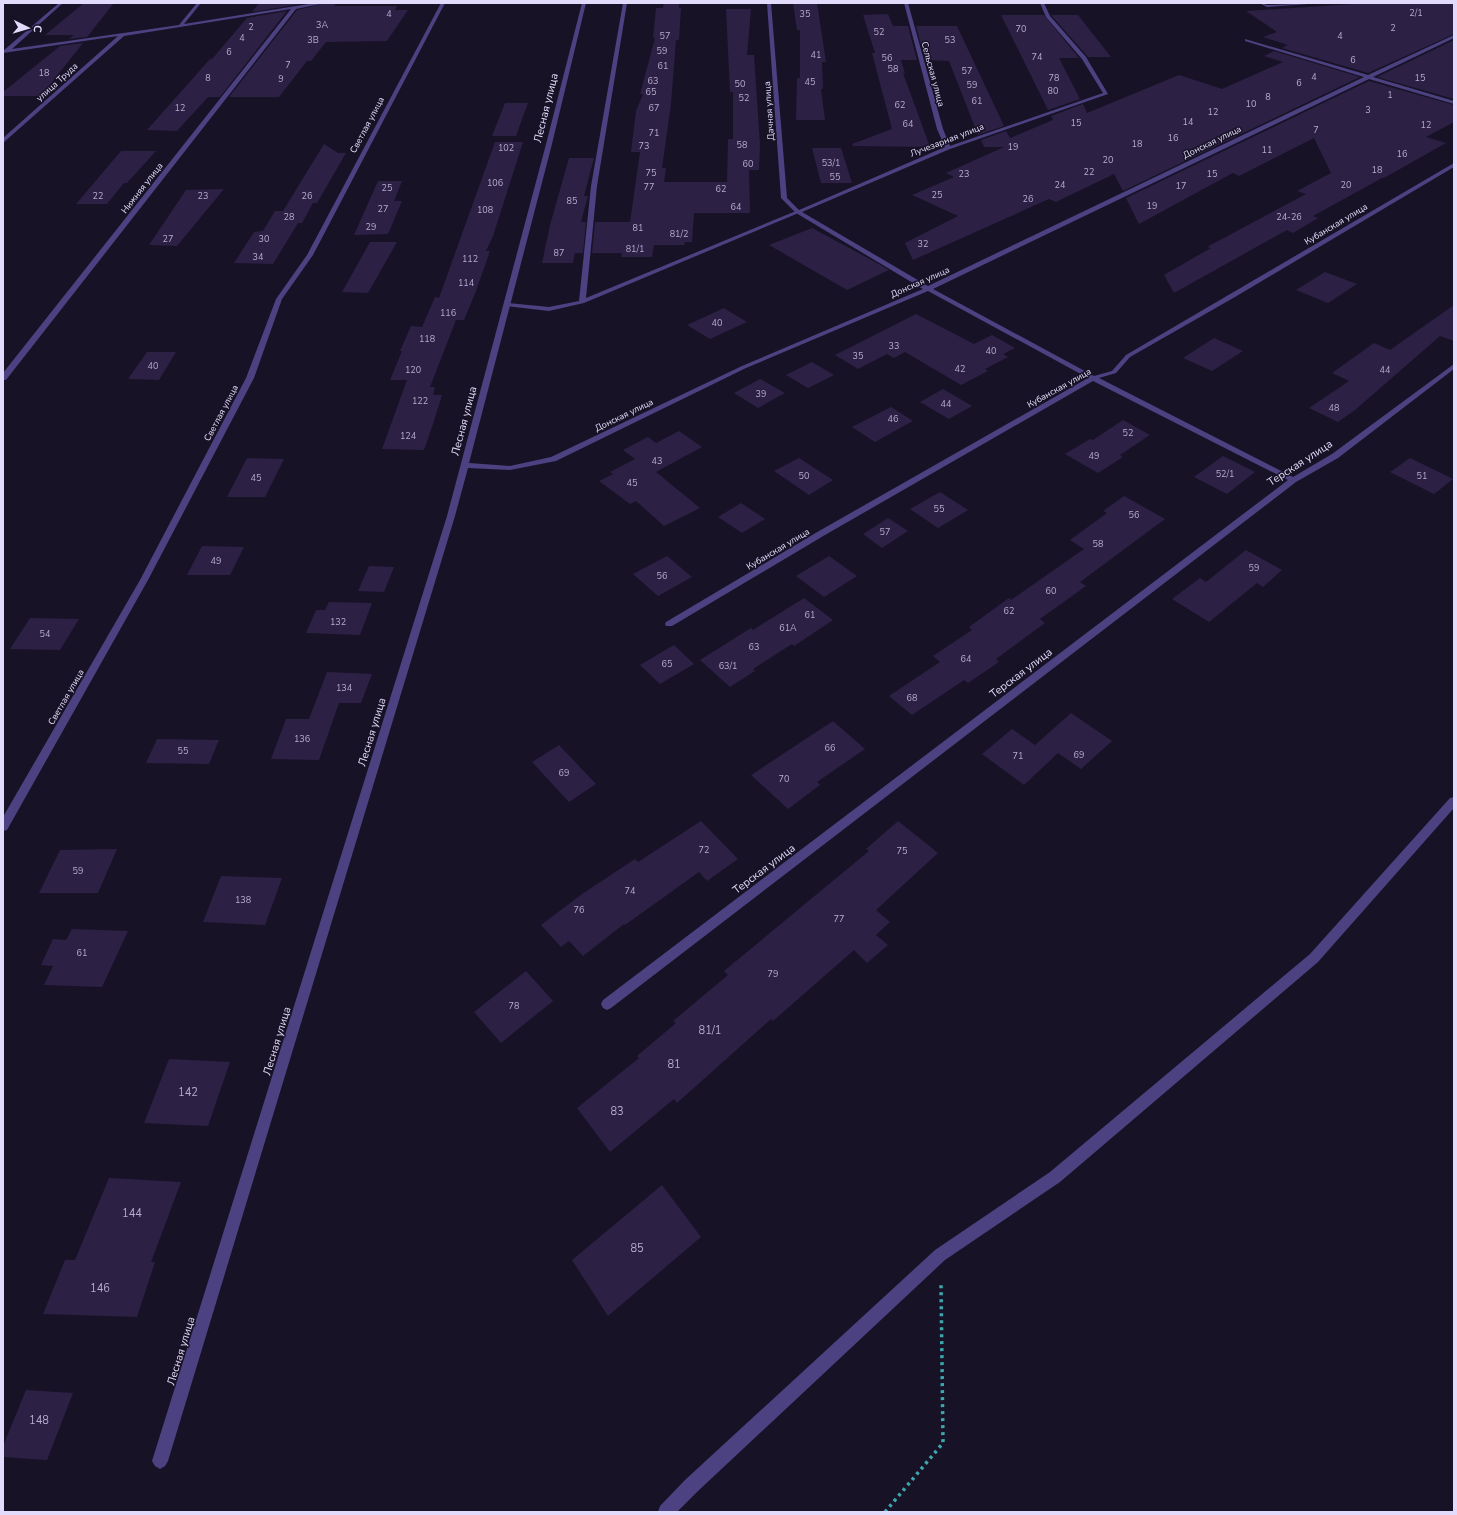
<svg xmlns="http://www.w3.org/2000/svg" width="1457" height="1515" font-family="'Nunito Sans',sans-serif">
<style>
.building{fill:#2c2045}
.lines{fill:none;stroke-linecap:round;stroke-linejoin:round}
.path{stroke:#3ca8ae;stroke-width:3.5;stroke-dasharray:3 4;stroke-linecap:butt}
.service{fill:#4c4281;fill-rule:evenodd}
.minor{fill:#4c4281;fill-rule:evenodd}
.labels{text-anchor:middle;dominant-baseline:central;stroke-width:3;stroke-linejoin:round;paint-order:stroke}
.number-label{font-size:9px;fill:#b5acce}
.far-street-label{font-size:9px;fill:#e3dbfb;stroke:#181226}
.street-label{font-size:11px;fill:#e3dbfb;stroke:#181226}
.near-number-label{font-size:11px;fill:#b5acce}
</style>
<rect width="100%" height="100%" fill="#181226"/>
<path class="building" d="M 84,3 L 114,3 L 87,37 L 69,39 L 74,35 L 45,35 Z
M 259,3 L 306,3 L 252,12 Z
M 326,3 L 335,3 L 335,6 L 397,6 L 395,10 L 408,10 L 387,41 L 326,42 L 311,61 L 307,61 L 279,97 L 229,97 L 297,10 Z
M 664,3 L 679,3 L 679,8 L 681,8 L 679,40 L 676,40 L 671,104 L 662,168 L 666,168 L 664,182 L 727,182 L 728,139 L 733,139 L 733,92 L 730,92 L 726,9 L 751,9 L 747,55 L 754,55 L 760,145 L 759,170 L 749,170 L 750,213 L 694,213 L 692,242 L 685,242 L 684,245 L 654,245 L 652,257 L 621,257 L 622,253 L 592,253 L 595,222 L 630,222 L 640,152 L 631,152 L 636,111 L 643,94 L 640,94 L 655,38 L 653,38 L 656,8 L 663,8 Z
M 793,3 L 817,3 L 826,62 L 822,62 L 823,89 L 821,89 L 825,120 L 796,120 L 797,78 L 800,78 L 800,30 L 797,30 Z
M 1368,3 L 1454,3 L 1454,34 L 1368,73 L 1282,48 L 1288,45 L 1263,37 L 1277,32 L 1246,11 Z
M 287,11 L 220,97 L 208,97 L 177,131 L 147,130 L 210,59 L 212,59 L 247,18 Z
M 888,14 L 893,26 L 908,26 L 917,60 L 901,60 L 905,73 L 903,73 L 930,147 L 853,146 L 852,144 L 892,129 L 872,53 L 875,53 L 863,15 Z
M 1001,15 L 1044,15 L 1079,58 L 1059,58 L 1080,99 L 1048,110 Z
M 1051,15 L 1078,15 L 1111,57 L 1088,57 Z
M 916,26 L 957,26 L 1004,126 L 978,135 L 949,61 L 925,60 Z
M 1454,40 L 1454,99 L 1377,77 Z
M 83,43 L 41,96 L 3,96 L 3,92 L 60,46 Z
M 1274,51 L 1360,77 L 1123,191 L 1114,174 L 1056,202 L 1049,199 L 913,260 L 905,243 L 958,216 L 912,195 L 954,177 L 946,173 L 1004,147 L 984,147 L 981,140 L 1006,131 L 1010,138 L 1053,120 L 1051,116 L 1083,104 L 1087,113 L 1179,75 L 1222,89 L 1283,62 L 1264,56 Z
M 1369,81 L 1454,105 L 1454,122 L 1426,137 L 1446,143 L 1384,178 L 1382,178 L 1313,216 L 1318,218 L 1293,233 L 1287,230 L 1174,293 L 1164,275 L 1211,248 L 1207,247 L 1306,194 L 1297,191 L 1331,173 L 1314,138 L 1239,176 L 1233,173 L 1218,181 L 1139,224 L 1126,198 Z
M 505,103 L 528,103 L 516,136 L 492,136 Z
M 495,142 L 523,142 L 493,236 L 486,251 L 490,251 L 476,291 L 464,320 L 456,320 L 430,387 L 435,387 L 433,395 L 442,395 L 433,424 L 424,450 L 382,449 L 407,380 L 390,380 L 402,351 L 400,351 L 411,326 L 422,327 L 435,297 L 439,298 Z
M 324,144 L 338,153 L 346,153 L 317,203 L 313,203 L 302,223 L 298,223 L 273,264 L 234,263 L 254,232 L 263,231 L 275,211 L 283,211 Z
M 812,148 L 841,148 L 852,183 L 821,183 Z
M 121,151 L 156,151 L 127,183 L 124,183 L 107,204 L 76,204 Z
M 569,158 L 594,158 L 584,196 L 588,196 L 581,222 L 586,222 L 583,253 L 575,253 L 573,263 L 542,263 L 550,225 Z
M 378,181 L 402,181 L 394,201 L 402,201 L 388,234 L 354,235 Z
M 224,189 L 177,246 L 149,245 L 186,190 Z
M 812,228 L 879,264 L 889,270 L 847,290 L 769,245 Z
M 370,242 L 397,242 L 368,293 L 342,292 Z
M 1325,272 L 1357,284 L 1328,303 L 1296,290 Z
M 1454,305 L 1454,341 L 1440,336 L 1355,410 L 1338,422 L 1309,408 L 1349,381 L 1332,373 L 1374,343 L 1390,350 Z
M 724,308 L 747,322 L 710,339 L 687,325 Z
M 916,314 L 974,344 L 992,335 L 1015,348 L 1003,354 L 1008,357 L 985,369 L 988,371 L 961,385 L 905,352 L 894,358 L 887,354 L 858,369 L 835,355 Z
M 1214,338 L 1243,351 L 1212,371 L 1183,358 Z
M 147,352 L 176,352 L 159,380 L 128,379 Z
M 812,362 L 834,375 L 808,388 L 786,375 Z
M 760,379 L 785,393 L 758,408 L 734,393 Z
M 943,389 L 972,406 L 949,419 L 920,402 Z
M 891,407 L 913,421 L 875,442 L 852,427 Z
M 1123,420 L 1150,435 L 1120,455 L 1123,457 L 1098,473 L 1065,454 L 1090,439 L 1093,440 Z
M 679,431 L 702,447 L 656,472 L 700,508 L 664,526 L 636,501 L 630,504 L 599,481 L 613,474 L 610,472 L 635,459 L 623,450 L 648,437 L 656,443 Z
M 1223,456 L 1255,472 L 1227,494 L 1194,477 Z
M 247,458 L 284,459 L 265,497 L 227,497 Z
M 799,458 L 833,480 L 809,495 L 774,471 Z
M 1410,458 L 1453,479 L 1434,494 L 1390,472 Z
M 940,492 L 968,510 L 938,528 L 910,509 Z
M 1124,496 L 1165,519 L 1080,582 L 1086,586 L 1040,619 L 1045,623 L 996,659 L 999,662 L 968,683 L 964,680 L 912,715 L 889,696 L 940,662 L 933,656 L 972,630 L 969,627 L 1009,598 L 1011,600 L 1084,549 L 1070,540 L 1107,513 L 1103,511 Z
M 741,503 L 765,519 L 742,533 L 718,517 Z
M 888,518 L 908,531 L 882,548 L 863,534 Z
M 202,546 L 244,547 L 230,575 L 187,575 Z
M 1246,550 L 1282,570 L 1263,587 L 1257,583 L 1209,622 L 1172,599 L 1200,578 L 1206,582 Z
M 667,556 L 692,577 L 658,596 L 633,574 Z
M 829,556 L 857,576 L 824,597 L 796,576 Z
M 369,566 L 394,567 L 384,592 L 358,591 Z
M 804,598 L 833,620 L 794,646 L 792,644 L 753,669 L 755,671 L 730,687 L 700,660 L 751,628 L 753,630 Z
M 329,602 L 372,603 L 360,635 L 306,633 L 316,610 L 325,610 Z
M 30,618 L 79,619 L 60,650 L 10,649 Z
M 674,645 L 694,664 L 660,684 L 640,665 Z
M 327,672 L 372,674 L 361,703 L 339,703 L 319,760 L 271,759 L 286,719 L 309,719 Z
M 1071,713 L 1112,741 L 1081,769 L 1058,753 L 1024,785 L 982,754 L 1012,729 L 1035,745 Z
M 833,721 L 865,749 L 817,782 L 820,785 L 788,809 L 751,775 Z
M 157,739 L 219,740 L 209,764 L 146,763 Z
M 559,745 L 596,784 L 569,802 L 532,762 Z
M 701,821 L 738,859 L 707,881 L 699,872 L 625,925 L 624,924 L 583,956 L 569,941 L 561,947 L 541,925 L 582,894 L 635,859 L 638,862 Z
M 898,821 L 938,853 L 876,910 L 890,922 L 876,935 L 888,945 L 867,963 L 854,950 L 773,1021 L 771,1019 L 677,1103 L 674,1099 L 610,1152 L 577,1108 L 639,1058 L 637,1056 L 676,1023 L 673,1021 L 728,975 L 724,971 L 869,851 L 866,849 Z
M 117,849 L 98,893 L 39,893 L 60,850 Z
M 221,876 L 282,878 L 265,925 L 203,922 Z
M 72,929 L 128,931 L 102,987 L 44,985 L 53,966 L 41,965 L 53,939 L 66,940 Z
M 526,971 L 553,1001 L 501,1043 L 474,1012 Z
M 169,1059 L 230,1062 L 208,1126 L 144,1123 Z
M 109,1178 L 181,1182 L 151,1262 L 155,1262 L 137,1317 L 43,1314 L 65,1260 L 75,1260 Z
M 662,1185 L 701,1237 L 608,1316 L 572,1260 Z
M 26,1390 L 73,1393 L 47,1460 L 3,1457 L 3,1446 Z"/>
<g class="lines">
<path class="path" d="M 885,1512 L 943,1443 L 941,1284"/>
<path class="service" d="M 623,3 L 627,3 L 597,186 L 586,298 L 796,211 L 801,212 L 584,303 L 549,311 L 505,306 L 505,304 L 507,303 L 549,307 L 579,301 L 591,186 Z
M 1259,3 L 1268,5 L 1322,3 L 1267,7 Z"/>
<path class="minor" d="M 59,3 L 63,3 L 12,49 L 179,25 L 197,3 L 201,3 L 184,24 L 315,3 L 325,3 L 296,9 L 6,380 L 3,380 L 3,373 L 291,9 L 124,36 L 3,143 L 3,138 L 118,36 L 3,53 L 3,51 Z
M 441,3 L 445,3 L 313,255 L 282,299 L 254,378 L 148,580 L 7,830 L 3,831 L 3,817 L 140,580 L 246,378 L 276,299 L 307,255 Z
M 582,3 L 586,3 L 551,148 L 469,463 L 510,466 L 551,457 L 742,366 L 923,289 L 796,213 L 781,198 L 767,3 L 771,3 L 787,198 L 799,210 L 945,147 L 937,129 L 904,3 L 908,3 L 943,129 L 950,146 L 1103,93 L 1082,59 L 1046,17 L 1040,3 L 1044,3 L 1050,16 L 1086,57 L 1108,94 L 950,149 L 802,212 L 928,286 L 1364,77 L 1245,41 L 1245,39 L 1368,75 L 1454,35 L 1454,38 L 1373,77 L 1454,101 L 1454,104 L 1369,79 L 933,289 L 1094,376 L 1112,371 L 1126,355 L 1454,163 L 1454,167 L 1235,297 L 1130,357 L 1116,373 L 1099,378 L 1293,477 L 1332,454 L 1454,364 L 1454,369 L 1338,458 L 1296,482 L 611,1008 L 607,1010 L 603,1008 L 601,1004 L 603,1000 L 1288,480 L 1093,381 L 825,535 L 672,626 L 666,626 L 665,624 L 666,622 L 819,531 L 1088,378 L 928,291 L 746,368 L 556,461 L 510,470 L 468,468 L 455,516 L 168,1461 L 165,1466 L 160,1469 L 155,1466 L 152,1461 L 447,516 L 545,148 Z
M 1454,797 L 1454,808 L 1318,962 L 1060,1182 L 945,1260 L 697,1492 L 677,1512 L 658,1512 L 660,1506 L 685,1480 L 935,1250 L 1050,1172 L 1310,954 L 1450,798 Z"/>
</g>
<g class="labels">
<g class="number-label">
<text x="1416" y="13">2/1</text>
<text x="389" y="14">4</text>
<text x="805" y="14">35</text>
<text x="322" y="25">3А</text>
<text x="251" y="27">2</text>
<text x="1393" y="28">2</text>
<text x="1021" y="29">70</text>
<text x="879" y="32">52</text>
<text x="665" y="36">57</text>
<text x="1340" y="36">4</text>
<text x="242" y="38">4</text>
<text x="313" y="40">3В</text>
<text x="950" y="40">53</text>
<text x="662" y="51">59</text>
<text x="229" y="52">6</text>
<text x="816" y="55">41</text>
<text x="1037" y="57">74</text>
<text x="887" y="58">56</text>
<text x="1353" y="60">6</text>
<text x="288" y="65">7</text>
<text x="663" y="66">61</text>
<text x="893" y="69">58</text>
<text x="967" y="71">57</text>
<text x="44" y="73">18</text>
<text x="1314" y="77">4</text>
<text x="208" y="78">8</text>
<text x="1054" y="78">78</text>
<text x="1420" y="78">15</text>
<text x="281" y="79">9</text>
<text x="653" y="81">63</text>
<text x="810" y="82">45</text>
<text x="1299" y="83">6</text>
<text x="740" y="84">50</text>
<text x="972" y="85">59</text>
<text x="1053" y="91">80</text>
<text x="651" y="92">65</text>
<text x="1390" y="95">1</text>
<text x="1268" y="97">8</text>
<text x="744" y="98">52</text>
<text x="977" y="101">61</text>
<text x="1251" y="104">10</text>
<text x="900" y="105">62</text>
<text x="180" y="108">12</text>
<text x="654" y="108">67</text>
<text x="1368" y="110">3</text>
<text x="1213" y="112">12</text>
<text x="1188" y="122">14</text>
<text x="1076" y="123">15</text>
<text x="908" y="124">64</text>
<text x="1426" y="125">12</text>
<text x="1316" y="130">7</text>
<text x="654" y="133">71</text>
<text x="1173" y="138">16</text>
<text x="1137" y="144">18</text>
<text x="742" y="145">58</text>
<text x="644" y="146">73</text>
<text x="1013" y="147">19</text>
<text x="506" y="148">102</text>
<text x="1267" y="150">11</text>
<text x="1402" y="154">16</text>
<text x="1108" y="160">20</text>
<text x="831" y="163">53/1</text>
<text x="748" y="164">60</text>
<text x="1377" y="170">18</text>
<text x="1089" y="172">22</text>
<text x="651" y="173">75</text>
<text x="964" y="174">23</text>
<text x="1212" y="174">15</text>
<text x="835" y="177">55</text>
<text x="495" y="183">106</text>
<text x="1060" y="185">24</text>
<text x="1346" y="185">20</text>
<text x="1181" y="186">17</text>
<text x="649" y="187">77</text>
<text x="387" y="188">25</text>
<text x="721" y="189">62</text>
<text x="937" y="195">25</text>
<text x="98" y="196">22</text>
<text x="203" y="196">23</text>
<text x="307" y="196">26</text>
<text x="1028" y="199">26</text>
<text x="572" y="201">85</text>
<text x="1152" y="206">19</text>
<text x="736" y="207">64</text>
<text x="383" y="209">27</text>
<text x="485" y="210">108</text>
<text x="289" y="217">28</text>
<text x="1289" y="217">24-26</text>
<text x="371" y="227">29</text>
<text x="638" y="228">81</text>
<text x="679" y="234">81/2</text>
<text x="168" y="239">27</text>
<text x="264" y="239">30</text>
<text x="923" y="244">32</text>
<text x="635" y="249">81/1</text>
<text x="559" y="253">87</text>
<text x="258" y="257">34</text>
<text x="470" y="259">112</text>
<text x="466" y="283">114</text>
<text x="448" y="313">116</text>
<text x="717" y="323">40</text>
<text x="427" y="339">118</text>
<text x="894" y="346">33</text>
<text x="991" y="351">40</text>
<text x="858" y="356">35</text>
<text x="153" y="366">40</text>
<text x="960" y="369">42</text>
<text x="413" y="370">120</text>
<text x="1385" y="370">44</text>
<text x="761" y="394">39</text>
<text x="420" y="401">122</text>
<text x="946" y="404">44</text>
<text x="1334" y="408">48</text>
<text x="893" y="419">46</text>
<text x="1128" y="433">52</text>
<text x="408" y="436">124</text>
<text x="1094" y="456">49</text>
<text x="657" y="461">43</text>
<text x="1225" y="474">52/1</text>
<text x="804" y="476">50</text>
<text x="1422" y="476">51</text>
<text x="256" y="478">45</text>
<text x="632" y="483">45</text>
<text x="939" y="509">55</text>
<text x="1134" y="515">56</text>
<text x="885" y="532">57</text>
<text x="1098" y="544">58</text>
<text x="216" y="561">49</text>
<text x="1254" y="568">59</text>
<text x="662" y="576">56</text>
<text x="1051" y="591">60</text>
<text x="1009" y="611">62</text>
<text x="810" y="615">61</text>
<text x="338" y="622">132</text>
<text x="788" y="628">61А</text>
<text x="45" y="634">54</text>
<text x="754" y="647">63</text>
<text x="966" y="659">64</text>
<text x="667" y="664">65</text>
<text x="728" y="666">63/1</text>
<text x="344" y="688">134</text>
<text x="912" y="698">68</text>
<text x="302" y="739">136</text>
<text x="830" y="748">66</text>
<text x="183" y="751">55</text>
<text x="1079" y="755">69</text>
<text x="1018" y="756">71</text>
<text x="564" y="773">69</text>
<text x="784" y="779">70</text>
<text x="704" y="850">72</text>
<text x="902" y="851">75</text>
<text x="78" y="871">59</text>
<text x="630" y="891">74</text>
<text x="243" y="900">138</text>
<text x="579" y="910">76</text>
<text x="839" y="919">77</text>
<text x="82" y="953">61</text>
<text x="773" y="974">79</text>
<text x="514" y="1006">78</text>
</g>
<g class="far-street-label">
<text transform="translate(933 74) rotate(75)">Сельская улица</text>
<text transform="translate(57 82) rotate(-42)">улица Труда</text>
<text transform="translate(769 111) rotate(-94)">Дачная улица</text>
<text transform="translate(367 125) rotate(-62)">Светлая улица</text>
<text transform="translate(947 140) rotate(-21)">Лучезарная улица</text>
<text transform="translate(1212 142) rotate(-26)">Донская улица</text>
<text transform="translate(142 188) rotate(-52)">Нижняя улица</text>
<text transform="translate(1336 224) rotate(-31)">Кубанская улица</text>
<text transform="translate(920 282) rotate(-24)">Донская улица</text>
<text transform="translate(1059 388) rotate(-29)">Кубанская улица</text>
<text transform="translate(221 413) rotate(-62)">Светлая улица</text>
<text transform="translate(624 415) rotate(-26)">Донская улица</text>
<text transform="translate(778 549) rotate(-31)">Кубанская улица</text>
<text transform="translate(66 697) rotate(-60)">Светлая улица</text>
</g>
<g class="street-label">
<text transform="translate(546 108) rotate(-76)">Лесная улица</text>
<text transform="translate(464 421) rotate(-75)">Лесная улица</text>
<text transform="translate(1300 463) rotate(-33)">Терская улица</text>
<text transform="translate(1021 673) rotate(-37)">Терская улица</text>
<text transform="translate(372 732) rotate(-73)">Лесная улица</text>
<text transform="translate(764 869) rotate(-37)">Терская улица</text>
<text transform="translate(277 1041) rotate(-73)">Лесная улица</text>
<text transform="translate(181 1351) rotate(-73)">Лесная улица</text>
</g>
<g class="near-number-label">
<text x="710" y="1030">81/1</text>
<text x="674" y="1064">81</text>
<text x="188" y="1092">142</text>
<text x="617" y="1111">83</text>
<text x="132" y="1213">144</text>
<text x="637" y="1248">85</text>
<text x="100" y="1288">146</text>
<text x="39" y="1420">148</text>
</g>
</g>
<rect width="1457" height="1515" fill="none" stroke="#e3dbfb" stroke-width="8"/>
<g transform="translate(28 28) rotate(95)" stroke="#181226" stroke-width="3" paint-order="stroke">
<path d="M0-3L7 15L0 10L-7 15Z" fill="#e3dbfb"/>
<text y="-6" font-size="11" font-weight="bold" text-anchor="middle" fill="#e3dbfb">С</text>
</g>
</svg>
